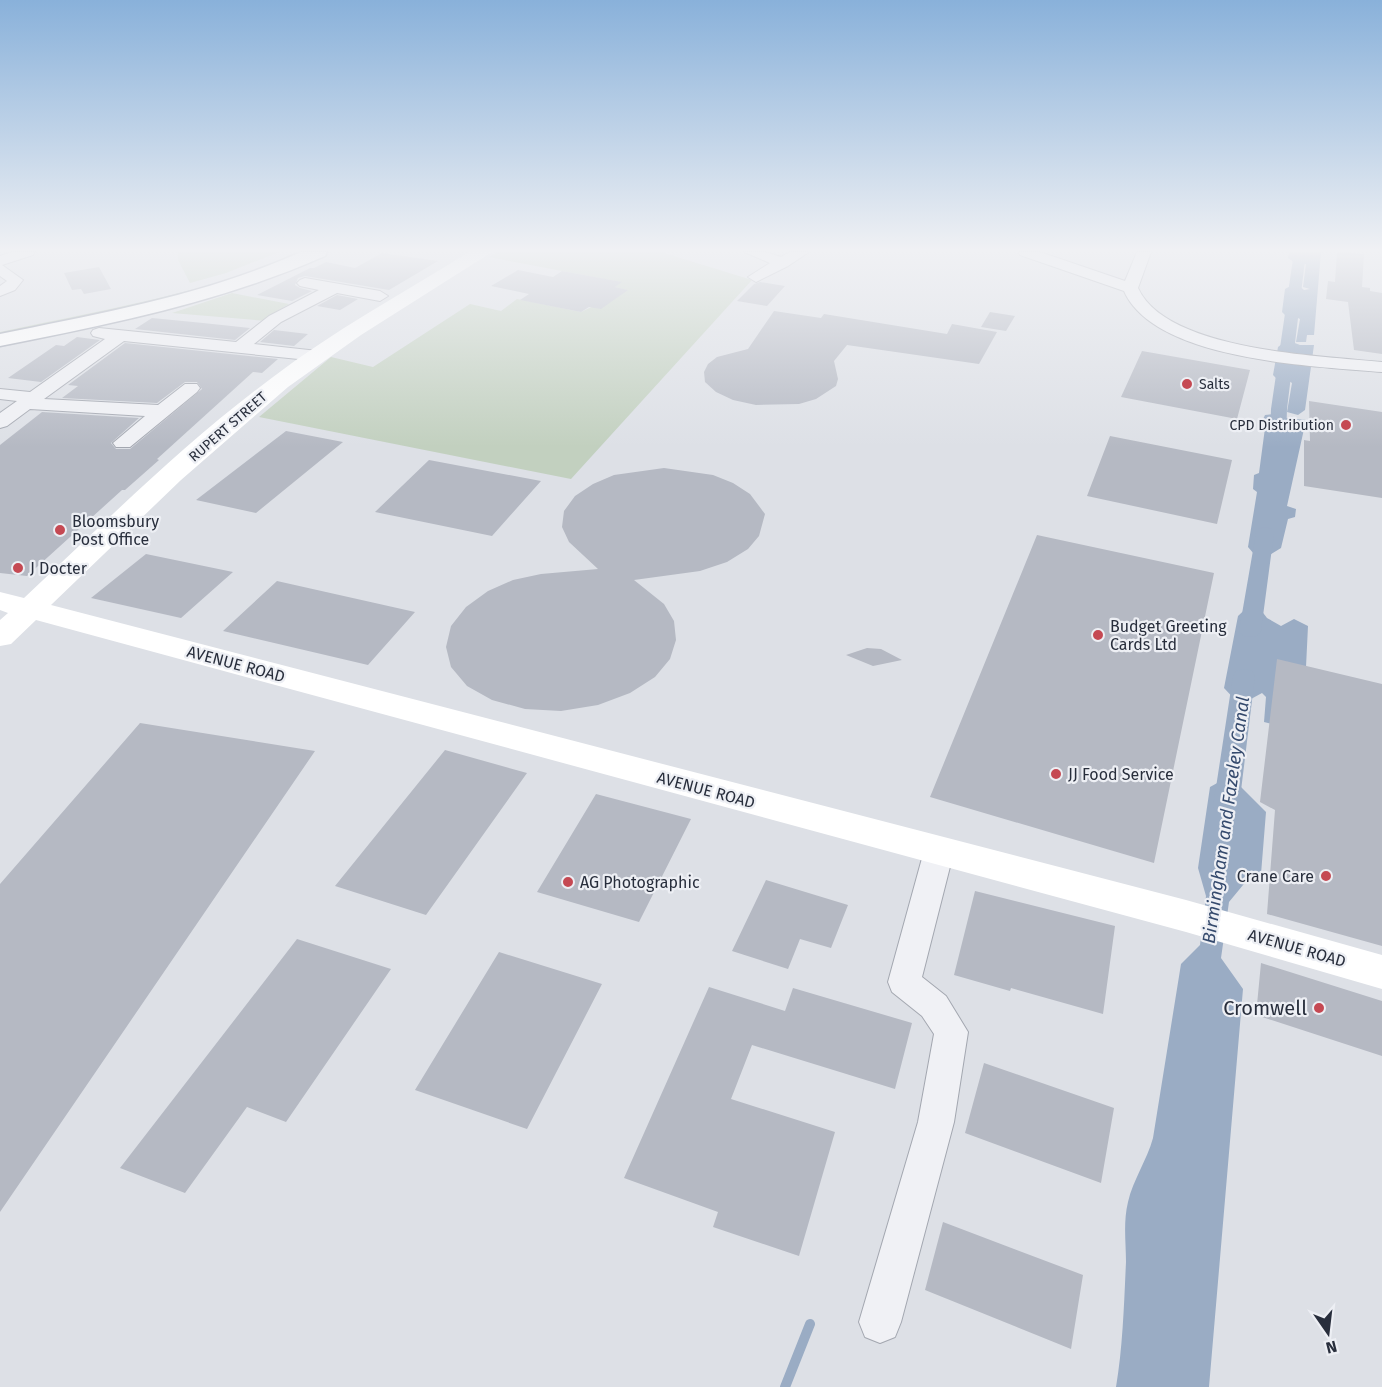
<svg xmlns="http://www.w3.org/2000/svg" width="1382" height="1387" font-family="'Fira Sans',sans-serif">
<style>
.green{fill:#c2d0bf}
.water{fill:#9aacc4}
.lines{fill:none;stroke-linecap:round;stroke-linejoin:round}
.stream{stroke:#9aacc4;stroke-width:10}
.canal{fill:#9aacc4;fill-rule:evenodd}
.building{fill:#b5b9c3}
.street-casing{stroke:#a3a7b0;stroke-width:2}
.primary-casing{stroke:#9ea4b1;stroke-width:3}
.street{fill:#f0f1f5;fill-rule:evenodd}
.secondary{fill:#fff;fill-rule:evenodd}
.primary{fill:#fff;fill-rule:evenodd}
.poi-dot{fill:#c54953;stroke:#edeff4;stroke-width:2}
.labels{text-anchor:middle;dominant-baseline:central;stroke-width:4.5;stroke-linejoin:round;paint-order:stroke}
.far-poi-label{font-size:14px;fill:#282e3c;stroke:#edeff4;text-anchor:start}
.far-street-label{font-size:14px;fill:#282e3c;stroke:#edeff4}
.poi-label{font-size:16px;fill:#282e3c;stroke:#edeff4;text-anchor:start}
.street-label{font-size:16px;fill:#282e3c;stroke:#edeff4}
.water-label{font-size:18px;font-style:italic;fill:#354a6d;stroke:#edeff4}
.near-poi-label{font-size:20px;fill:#282e3c;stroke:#edeff4;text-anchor:end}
</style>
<rect width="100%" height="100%" fill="#dde0e6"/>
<path class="green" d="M 178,252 L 279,252 L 226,273 L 190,283 L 178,260 Z
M 296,252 L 310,252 L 244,281 L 0,337 L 0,332 C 60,319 120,308 179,293 C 219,283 260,272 296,252 Z
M 497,252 L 661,252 L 752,280 L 571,479 L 259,417 L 331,357 L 373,367 L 470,304 L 501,311 L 517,299 L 581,312 L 627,290 L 615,287 L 620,282 L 489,257 Z
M 232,293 L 289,304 L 270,315 L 267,321 L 172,313 Z"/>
<path class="water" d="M 1289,252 L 1321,252 L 1314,335 L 1307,335 L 1306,342 L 1296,342 L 1300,319 L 1296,317 L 1290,320 L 1282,312 L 1285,289 L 1296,283 L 1304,290 L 1310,289 L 1303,287 L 1306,264 L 1299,266 L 1288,258 Z
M 1287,340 L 1300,345 L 1314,345 L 1305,410 L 1298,415 L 1287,412 L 1292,383 L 1289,381 L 1283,385 L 1273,375 L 1278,347 Z
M 1279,409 L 1286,418 L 1306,420 L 1287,506 L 1296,509 L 1295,517 L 1288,519 L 1281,548 L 1260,561 L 1248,547 L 1257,492 L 1253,489 L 1254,475 L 1259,473 L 1265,428 L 1261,424 L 1265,415 L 1274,414 Z
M 1254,601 L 1267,618 L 1281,626 L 1294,619 L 1308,626 L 1306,667 L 1272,724 L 1264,722 L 1266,697 L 1262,693 L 1240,705 L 1224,688 L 1238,616 Z
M 1230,776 L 1266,812 L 1261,874 L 1248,879 L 1229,902 L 1221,958 L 1243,989 L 1209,1387 L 1116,1387 C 1123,1346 1124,1303 1126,1262 C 1126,1242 1123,1223 1128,1202 C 1133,1180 1147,1160 1153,1138 L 1181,964 L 1200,945 L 1206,896 L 1198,868 L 1210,787 Z"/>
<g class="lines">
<path class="stream" d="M 785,1387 L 810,1324"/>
<path class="canal" d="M 1294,252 L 1306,252 L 1287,409 L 1286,438 L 1278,443 L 1270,438 L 1271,409 Z
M 1265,527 L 1272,529 L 1274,533 L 1261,631 L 1257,636 L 1250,637 L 1243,636 L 1239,631 L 1256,533 L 1258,529 Z
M 1244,669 L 1252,671 L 1255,676 L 1239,807 L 1235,813 L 1226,816 L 1217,813 L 1213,807 L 1233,676 L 1236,671 Z"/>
</g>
<path class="building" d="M 1337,252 L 1364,254 L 1362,287 L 1370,288 L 1370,291 L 1382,293 L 1382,354 L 1354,350 L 1348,302 L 1326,299 L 1328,281 L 1335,282 Z
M 382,253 L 438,261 L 389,290 L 305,276 L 298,278 L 295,285 L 300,288 L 312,291 L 292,301 L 257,295 L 310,268 L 314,268 L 326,262 L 355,268 Z
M 99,267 L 111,289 L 84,294 L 81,289 L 72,290 L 64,273 Z
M 518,270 L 553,277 L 562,271 L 622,282 L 615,287 L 628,290 L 601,309 L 589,307 L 581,312 L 520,300 L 529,294 L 491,286 Z
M 760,282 L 785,286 L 767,306 L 737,301 L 754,284 Z
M 337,295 L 358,299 L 340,310 L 317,306 Z
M 774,311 L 821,318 L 824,314 L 947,334 L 952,324 L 997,332 L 979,364 L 847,345 L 834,361 L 838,379 L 836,386 L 816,399 L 799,404 L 756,405 L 733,400 L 716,392 L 705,382 L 704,372 L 708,364 L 717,357 L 748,349 Z
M 990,312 L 1015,316 L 1006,331 L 981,327 Z
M 152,318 L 203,323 L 250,328 L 235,340 L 135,329 Z
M 274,330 L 308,334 L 294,346 L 260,342 Z
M 77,337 L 100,340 L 41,382 L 8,378 L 56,345 L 64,346 Z
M 125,343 L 278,359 L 262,373 L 253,372 L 157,459 L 159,460 L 125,490 L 122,490 L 27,576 L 0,573 L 0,445 L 42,412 L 139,418 L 111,443 L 116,449 L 130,449 L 202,389 L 197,382 L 185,382 L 157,403 L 62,398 L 78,386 L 68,385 Z
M 1142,351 L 1250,370 L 1237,419 L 1121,397 Z
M 1309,401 L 1382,412 L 1382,498 L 1304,486 L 1304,440 L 1310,441 Z
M 286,431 L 343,442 L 256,513 L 196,500 Z
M 1110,436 L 1232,460 L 1217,524 L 1087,496 Z
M 429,460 L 541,481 L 492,536 L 375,512 Z
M 664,468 L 713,475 L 733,483 L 750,494 L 765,514 L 759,536 L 748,549 L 727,562 L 700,571 L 634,580 L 664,604 L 674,621 L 676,640 L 670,659 L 655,677 L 630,693 L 598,705 L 561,711 L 525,709 L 492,700 L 467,686 L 451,667 L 446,647 L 451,626 L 466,607 L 488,591 L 513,580 L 541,574 L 598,569 L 569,542 L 562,527 L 564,511 L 575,496 L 593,484 L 614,475 Z
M 1037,535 L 1214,573 L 1154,863 L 930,797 Z
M 146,554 L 233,572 L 181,618 L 91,598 Z
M 277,581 L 415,612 L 368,665 L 223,631 Z
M 867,648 L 881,649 L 902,660 L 873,666 L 846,655 Z
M 1277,659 L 1382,684 L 1382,946 L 1267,914 L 1275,810 L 1260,802 Z
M 140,723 L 315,751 L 0,1212 L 0,884 Z
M 445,750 L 527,773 L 426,915 L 335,886 Z
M 596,794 L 691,819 L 639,922 L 537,892 Z
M 766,880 L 848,905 L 831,948 L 800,939 L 788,969 L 732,951 Z
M 975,891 L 1115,926 L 1103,1014 L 1011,988 L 1010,991 L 954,975 Z
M 297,939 L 391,969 L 286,1122 L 247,1107 L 185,1193 L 120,1168 Z
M 499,952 L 602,984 L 527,1129 L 415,1090 Z
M 1261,963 L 1382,1001 L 1382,1056 L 1256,1015 Z
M 709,987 L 785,1011 L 793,988 L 912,1023 L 895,1089 L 752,1045 L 731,1099 L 835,1132 L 799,1256 L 713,1227 L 718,1212 L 624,1178 Z
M 984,1063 L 1114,1108 L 1101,1183 L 965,1133 Z
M 943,1222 L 1083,1275 L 1071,1349 L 925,1290 Z"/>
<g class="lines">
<g class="street-casing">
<path id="street" d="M 12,252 L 35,252 L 33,255 L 2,265 L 23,280 L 15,290 L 0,296 L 0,286 L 7,281 L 0,276 L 0,256 Z
M 744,252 L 766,252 L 781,257 L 790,252 L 809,252 L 788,266 L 756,282 L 748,277 L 770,263 Z
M 1018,252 L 1040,252 L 1125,281 L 1137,252 L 1151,252 L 1138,288 C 1166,351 1322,356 1382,362 L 1382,372 C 1315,366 1155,361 1124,291 L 1020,255 Z
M 305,278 L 380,291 L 388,296 L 380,301 L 337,293 L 281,322 L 254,344 L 318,351 L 324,352 L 327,356 L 324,360 L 318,361 L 124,341 L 44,399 L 158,405 L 185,384 L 197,384 L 200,388 L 197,392 L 130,447 L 116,447 L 113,443 L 145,416 L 30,409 L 7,426 L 0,428 L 0,413 L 17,401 L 0,399 L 0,389 L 30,392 L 105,339 L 93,336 L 91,333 L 93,330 L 99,328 L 236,342 L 269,316 L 319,290 L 300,286 L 297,283 L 300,280 Z
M 939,840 L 949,843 L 954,851 L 922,977 L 946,996 L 968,1032 L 954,1122 L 901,1322 L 895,1337 L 880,1343 L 865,1337 L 859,1322 L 918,1122 L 934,1034 L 922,1016 L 892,992 L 888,982 L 924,851 L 929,843 Z"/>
</g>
<g class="primary-casing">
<path id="primary" d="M 301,252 L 327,252 L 325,256 C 221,302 111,324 0,346 L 0,334 C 103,313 205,295 301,252 Z"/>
</g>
<use href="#street" class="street"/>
<path class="secondary" d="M 469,252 L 492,252 L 361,335 L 288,387 L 181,480 L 51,605 L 1186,900 L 1382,955 L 1382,989 L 1186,932 L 36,620 L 11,644 L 0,646 L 0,620 L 8,613 L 0,610 L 0,592 L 24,598 C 105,522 184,443 273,377 C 335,330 403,293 469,252 Z"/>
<use href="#primary" class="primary"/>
</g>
<linearGradient id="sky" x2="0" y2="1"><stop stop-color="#89b1da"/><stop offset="0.56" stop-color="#f0f1f4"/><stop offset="1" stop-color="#f0f1f4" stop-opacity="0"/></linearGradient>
<rect width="1382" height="447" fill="url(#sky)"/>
<g class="poi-dot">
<circle cx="1187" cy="384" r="6"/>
<circle cx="1346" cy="425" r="6"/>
<circle cx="60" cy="530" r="6"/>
<circle cx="18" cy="568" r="6"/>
<circle cx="1098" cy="635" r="6"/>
<circle cx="1056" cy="774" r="6"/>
<circle cx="1326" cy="876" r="6"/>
<circle cx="568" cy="882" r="6"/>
<circle cx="1319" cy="1008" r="6"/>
</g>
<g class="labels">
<g class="far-poi-label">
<text x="1199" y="384">Salts</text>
<text x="1334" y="425" text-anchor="end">CPD Distribution</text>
</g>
<g class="far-street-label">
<text transform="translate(228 427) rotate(-41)">RUPERT STREET</text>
</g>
<g class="poi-label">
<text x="72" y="521">Bloomsbury<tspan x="72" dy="18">Post Office</tspan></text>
<text x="30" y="568">J Docter</text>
<text x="1110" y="626">Budget Greeting<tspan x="1110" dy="18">Cards Ltd</tspan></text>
<text x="1068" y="774">JJ Food Service</text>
<text x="1314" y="876" text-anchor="end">Crane Care</text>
<text x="580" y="882">AG Photographic</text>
</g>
<g class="street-label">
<text transform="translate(236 664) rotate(15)">AVENUE ROAD</text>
<text transform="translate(706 790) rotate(15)">AVENUE ROAD</text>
<text transform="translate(1297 948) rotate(16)">AVENUE ROAD</text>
</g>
<g class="water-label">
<text transform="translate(1226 820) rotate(-82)">Birmingham and Fazeley Canal</text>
</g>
<g class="near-poi-label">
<text x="1307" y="1008">Cromwell</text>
</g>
</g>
<g transform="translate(1328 1333) rotate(166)" stroke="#edeff4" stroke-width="4.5" paint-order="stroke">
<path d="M0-4.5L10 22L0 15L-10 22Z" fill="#282e3c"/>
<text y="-9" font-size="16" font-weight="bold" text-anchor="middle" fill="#282e3c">N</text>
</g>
</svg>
